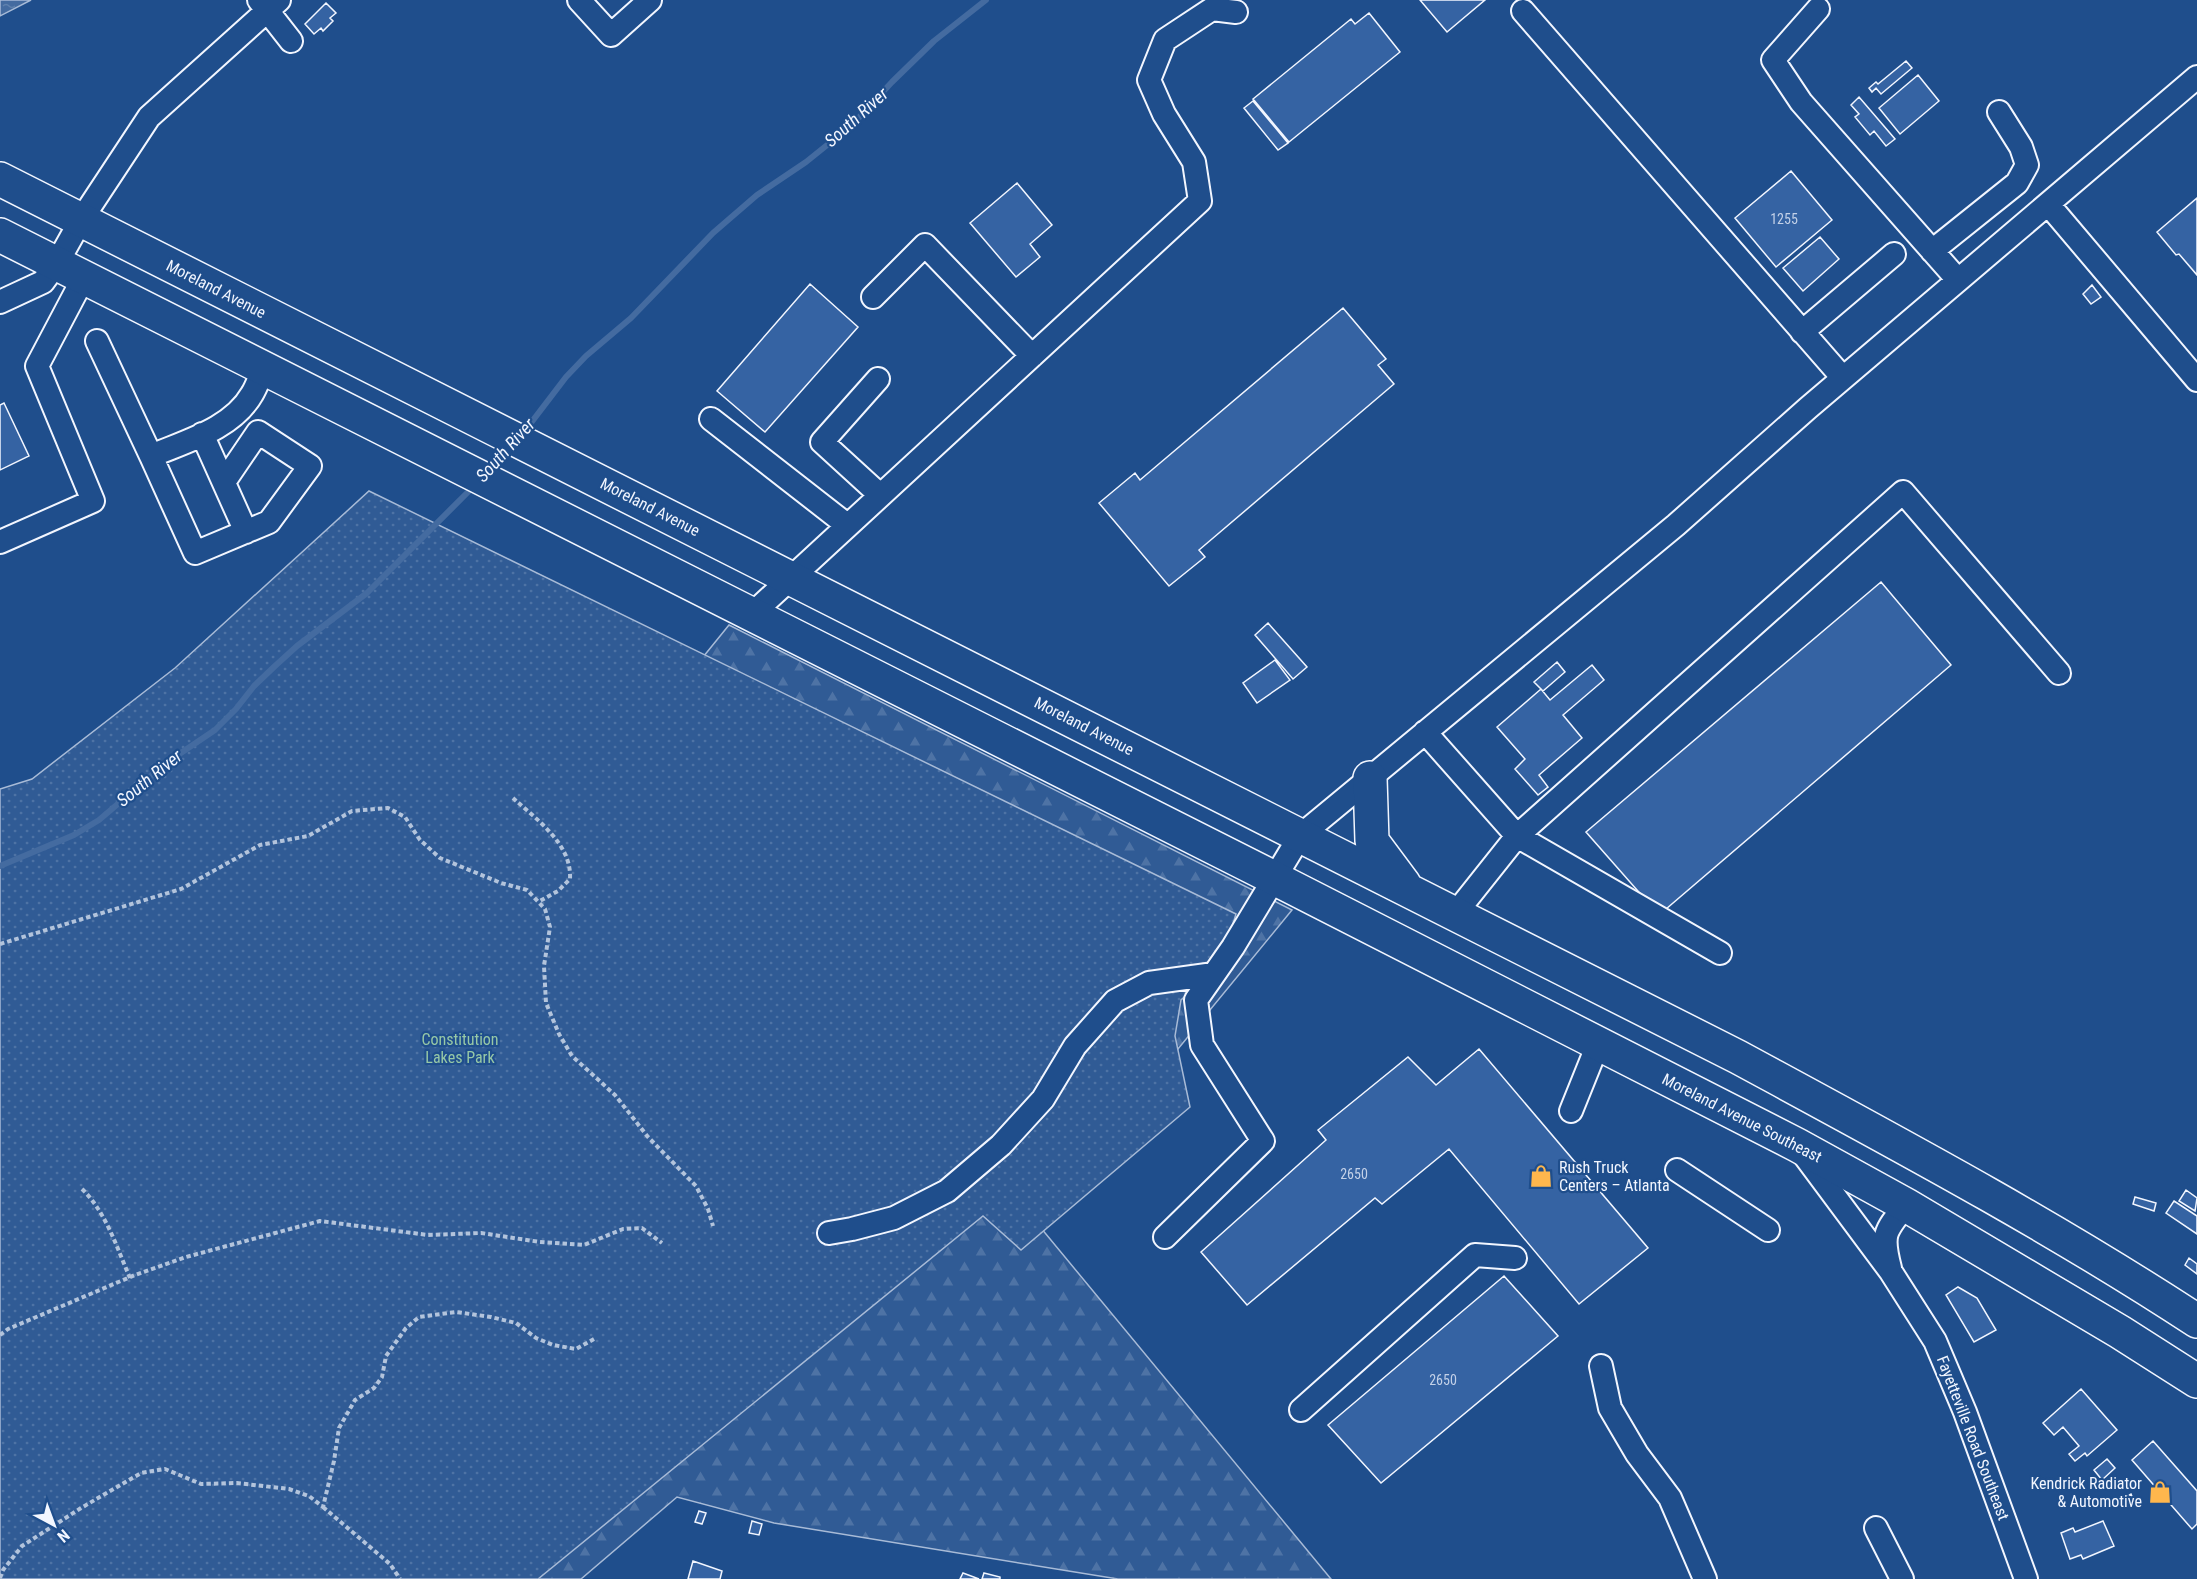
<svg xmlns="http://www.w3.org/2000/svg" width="2197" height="1579" font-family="'Roboto Condensed',sans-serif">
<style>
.forest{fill:url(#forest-firs);stroke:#a8bbd7;stroke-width:1.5}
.park{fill:url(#park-dots);stroke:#a8bbd7;stroke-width:1.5}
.water{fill:url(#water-ripples);stroke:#a8bbd7;stroke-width:1.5}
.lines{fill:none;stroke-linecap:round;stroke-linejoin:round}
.stream{stroke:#446ba0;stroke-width:6}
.building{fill:#3563a3;stroke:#f2f6ff;stroke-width:1.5}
.minor-casing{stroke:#f2f6ff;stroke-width:26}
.highway-casing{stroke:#f2f6ff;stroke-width:36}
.path{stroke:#b3c4dc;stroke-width:4;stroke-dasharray:4.5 3;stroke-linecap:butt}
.minor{stroke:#1f4e8c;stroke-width:22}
.highway{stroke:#1f4e8c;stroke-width:33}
.labels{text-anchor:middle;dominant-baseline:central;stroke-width:4.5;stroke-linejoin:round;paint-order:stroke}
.number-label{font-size:14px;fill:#c3d1e8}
.street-label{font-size:16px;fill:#f2f6ff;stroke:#1f4e8c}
.park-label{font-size:16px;fill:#97c8a6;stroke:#1f4e8c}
.poi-label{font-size:16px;fill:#f2f6ff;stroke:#1f4e8c;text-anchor:start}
.water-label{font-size:18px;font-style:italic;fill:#f2f6ff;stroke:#1f4e8c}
</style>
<defs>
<pattern id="forest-firs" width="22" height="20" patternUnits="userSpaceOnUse" patternTransform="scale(1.5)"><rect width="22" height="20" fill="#305b95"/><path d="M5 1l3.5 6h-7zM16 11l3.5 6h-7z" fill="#4e73a5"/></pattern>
<pattern id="park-dots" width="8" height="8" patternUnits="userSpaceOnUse" patternTransform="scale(1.5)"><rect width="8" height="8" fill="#305b95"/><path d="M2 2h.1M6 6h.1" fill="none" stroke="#4e73a5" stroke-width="1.8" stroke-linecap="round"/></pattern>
<pattern id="water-ripples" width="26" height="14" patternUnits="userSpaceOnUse" patternTransform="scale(1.5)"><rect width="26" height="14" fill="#446ba0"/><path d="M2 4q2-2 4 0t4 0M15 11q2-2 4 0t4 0" fill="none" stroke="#5f81ae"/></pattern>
</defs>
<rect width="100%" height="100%" fill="#1f4e8c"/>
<path class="forest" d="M 729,625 L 1292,910 L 1036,1222 L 1331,1579 L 1118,1579 L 774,1523 L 677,1497 L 581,1579 L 0,1579 L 0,1097 L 430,994 Z"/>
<path class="park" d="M 369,491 L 1236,914 L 1220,966 L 1181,1000 L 1175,1036 L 1190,1107 L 1021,1250 L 983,1216 L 538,1579 L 0,1579 L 0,789 L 32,779 L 175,668 Z"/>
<path class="water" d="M 0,0 L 31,0 L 0,16 Z"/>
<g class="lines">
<path class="stream" d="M 524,432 L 566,377 L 586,356 L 631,318 L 713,233 L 757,195 L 806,162 L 852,125 L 892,82 L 934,41 L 986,0
M 490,470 L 512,447
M 0,866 L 74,835 L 99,820 L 166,763 L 215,730 L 236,709 L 254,686 L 275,666 L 297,646 L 367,593 L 474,486"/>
</g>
<path class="building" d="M 1420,0 L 1485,0 L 1447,32 Z
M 326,3 L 336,13 L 330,18 L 333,21 L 323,31 L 321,28 L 314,34 L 305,24 Z
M 1369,13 L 1400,52 L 1289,142 L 1253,99 L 1351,19 L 1355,24 Z
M 1906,61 L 1912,68 L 1881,94 L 1876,88 L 1872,92 L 1869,88 L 1876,82 L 1878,84 Z
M 1918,75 L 1939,101 L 1900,134 L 1879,108 Z
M 1859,97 L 1895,139 L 1886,146 L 1874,131 L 1870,135 L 1855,117 L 1859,114 L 1851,105 Z
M 1253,101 L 1288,143 L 1278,150 L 1244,108 Z
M 1791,171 L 1832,220 L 1776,267 L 1735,218 Z
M 1017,183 L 1052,225 L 1030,244 L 1040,257 L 1016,277 L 970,223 Z
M 2197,198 L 2197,275 L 2179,254 L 2176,255 L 2157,232 Z
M 1820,237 L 1839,259 L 1803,291 L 1783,268 Z
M 810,284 L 858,327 L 765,432 L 717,391 Z
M 2092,285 L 2101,297 L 2091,304 L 2083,294 Z
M 1343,308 L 1386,359 L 1378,365 L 1394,384 L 1199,550 L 1205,557 L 1169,586 L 1099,503 L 1135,473 L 1140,480 Z
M 4,403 L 29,456 L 0,470 L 0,405 Z
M 1881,582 L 1951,665 L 1659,915 L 1586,832 Z
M 1268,623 L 1307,667 L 1293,679 L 1255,635 Z
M 1275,660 L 1290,680 L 1257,703 L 1243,683 Z
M 1557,662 L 1565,672 L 1543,691 L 1534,682 Z
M 1592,665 L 1604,680 L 1563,715 L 1582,738 L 1539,775 L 1548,787 L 1538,795 L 1515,769 L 1525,759 L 1497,727 L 1541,689 L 1550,700 Z
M 1479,1049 L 1648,1248 L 1579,1304 L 1449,1149 L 1382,1204 L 1375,1198 L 1247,1305 L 1201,1252 L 1326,1140 L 1318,1130 L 1408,1057 L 1436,1085 Z
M 2186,1190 L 2197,1198 L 2195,1211 L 2179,1201 Z
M 2135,1197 L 2156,1203 L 2154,1211 L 2133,1204 Z
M 2174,1201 L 2197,1216 L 2197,1234 L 2166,1213 Z
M 2189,1258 L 2197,1264 L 2197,1274 L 2185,1265 Z
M 1504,1276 L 1558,1336 L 1381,1483 L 1328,1425 Z
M 1958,1287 L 1977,1298 L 1996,1330 L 1974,1342 L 1946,1295 Z
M 2081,1389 L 2117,1430 L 2087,1456 L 2085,1453 L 2075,1461 L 2069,1454 L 2079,1446 L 2063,1427 L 2054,1435 L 2043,1423 Z
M 2153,1441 L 2197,1491 L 2197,1524 L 2192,1529 L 2132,1460 Z
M 2107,1459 L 2115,1468 L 2102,1480 L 2094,1470 Z
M 2131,1494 L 2135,1503 L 2128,1506 L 2124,1498 Z
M 699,1511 L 706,1513 L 702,1524 L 695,1522 Z
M 752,1521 L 762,1524 L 759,1535 L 749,1533 Z
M 2103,1521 L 2114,1546 L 2083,1559 L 2081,1555 L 2070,1559 L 2061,1533 L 2073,1528 L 2075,1532 Z
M 693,1561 L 722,1571 L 720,1579 L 688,1579 Z
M 963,1573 L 979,1579 L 960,1579 Z
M 984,1573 L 1000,1577 L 1000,1579 L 982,1579 Z"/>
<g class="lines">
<g class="minor-casing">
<path id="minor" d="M 259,0 L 291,41
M 579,0 L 611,35 L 650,0
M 1818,9 L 1773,60 L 1801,102 L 1958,280
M 1523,11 L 1843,378
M 2048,204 L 2197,380
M 1932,251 L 2017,183 L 2027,165 L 2021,147 L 1999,112
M 873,297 L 925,245 L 1032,356
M 0,302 L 43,282 L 57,263 L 81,220 L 149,117 L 279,0
M 1802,332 L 1894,254
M 97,341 L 151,456 C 186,441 232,429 252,394 C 257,386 260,376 264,368
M 878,379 L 822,442 L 880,495
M 711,419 L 847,525
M 202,434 L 246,532
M 151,456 L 195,553 L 269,522 L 310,466 L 258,432 L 224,482
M 0,542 L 93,501 L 37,366 L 84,277
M 751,615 L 1200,201 L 1194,162 L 1164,114 L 1149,80 L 1165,40 L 1212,9 L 1236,12
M 1425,732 L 1517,836 L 1455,914
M 1720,953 L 1517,836 L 1903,492 L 2059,673
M 1571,1111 L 1598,1044
M 1801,1151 L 1891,1272 L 1935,1341 L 1965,1412 L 2026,1579
M 1677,1170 L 1768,1230
M 829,1233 L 852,1229 L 894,1218 L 947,1191 L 1001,1145 L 1043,1099 L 1075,1046 L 1115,1001 L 1149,983 L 1214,974
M 1165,1237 L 1263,1141 L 1202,1045 L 1196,1000 L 1233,947 L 1300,836 L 1676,525 L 1808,408 L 2197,77
M 1890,1268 C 1881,1234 1885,1231 1906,1205
M 1601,1366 L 1610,1408 L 1637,1454 L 1670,1498 L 1705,1579
M 1301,1410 L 1475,1255 L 1515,1258
M 1876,1528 L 1902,1579"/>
</g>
<g class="highway-casing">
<path id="highway" d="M 0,179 L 1738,1057 C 1893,1141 2049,1224 2197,1321
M 0,235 L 1274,878 L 1797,1145 L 1906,1205 L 2120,1332 L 2197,1381
M 1370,778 L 1372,841 L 1404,884"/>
</g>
<path class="path" d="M 513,798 C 537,820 572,844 570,879 L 558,891 L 538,902
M 0,944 L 181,889 L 260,845 L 308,836 L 352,811 L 388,808 L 405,817 L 420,840 L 440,858 L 501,883 L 527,890 L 545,909 L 550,927 L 544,966 L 546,1003 L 559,1034 L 572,1056 L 615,1095 L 648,1137 L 696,1186 L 708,1209 L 713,1226
M 82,1189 C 106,1212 117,1248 130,1278
M 0,1335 L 8,1329 L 135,1275 L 186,1257 L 320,1221 L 428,1235 L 481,1233 L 540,1242 L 584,1245 L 623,1229 L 642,1228 L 662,1243
M 323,1507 L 390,1564 L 400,1579
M 0,1578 L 3,1570 L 22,1546 L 81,1508 L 141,1473 L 165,1469 L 201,1484 L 237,1483 L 289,1489 L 309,1496 L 323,1507 L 334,1461 L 339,1428 L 355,1400 L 374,1388 L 382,1377 L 386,1356 L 406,1328 L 419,1317 L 456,1312 L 491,1317 L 516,1323 L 536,1338 L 553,1345 L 576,1349 L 594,1339"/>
<use href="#minor" class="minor"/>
<use href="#highway" class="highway"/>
</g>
<defs>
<g id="shop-bare" transform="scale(1.8)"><path d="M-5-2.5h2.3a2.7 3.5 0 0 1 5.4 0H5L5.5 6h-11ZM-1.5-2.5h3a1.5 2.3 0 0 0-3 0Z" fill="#ffb74d" stroke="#1f4e8c" stroke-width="2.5" paint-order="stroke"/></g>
</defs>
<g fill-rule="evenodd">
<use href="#shop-bare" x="1541" y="1176"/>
<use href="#shop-bare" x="2160" y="1492"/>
</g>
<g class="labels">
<g class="number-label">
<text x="1784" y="219">1255</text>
<text x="1354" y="1174">2650</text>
<text x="1443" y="1380">2650</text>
</g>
<g class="street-label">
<text transform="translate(216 289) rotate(27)">Moreland Avenue</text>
<text transform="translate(650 507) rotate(27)">Moreland Avenue</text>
<text transform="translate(1084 726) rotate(27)">Moreland Avenue</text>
<text transform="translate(1742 1118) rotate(27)">Moreland Avenue Southeast</text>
<text transform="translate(1973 1438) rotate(69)">Fayetteville Road Southeast</text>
</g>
<g class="park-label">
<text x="460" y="1039">Constitution<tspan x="460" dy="18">Lakes Park</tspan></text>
</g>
<g class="poi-label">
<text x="1559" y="1167">Rush Truck<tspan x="1559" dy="18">Centers – Atlanta</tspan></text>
<text x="2142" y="1483" text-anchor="end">Kendrick Radiator<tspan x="2142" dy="18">&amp; Automotive</tspan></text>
</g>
<g class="water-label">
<text transform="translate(856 117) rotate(-42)">South River</text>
<text transform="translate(505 450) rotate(-48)">South River</text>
<text transform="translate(149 778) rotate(-39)">South River</text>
</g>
</g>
<g transform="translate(54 1525) rotate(139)" stroke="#1f4e8c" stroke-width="4.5" paint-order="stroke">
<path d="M0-4.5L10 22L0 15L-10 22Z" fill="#f2f6ff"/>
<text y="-9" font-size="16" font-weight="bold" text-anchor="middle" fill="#f2f6ff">N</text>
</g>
</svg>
